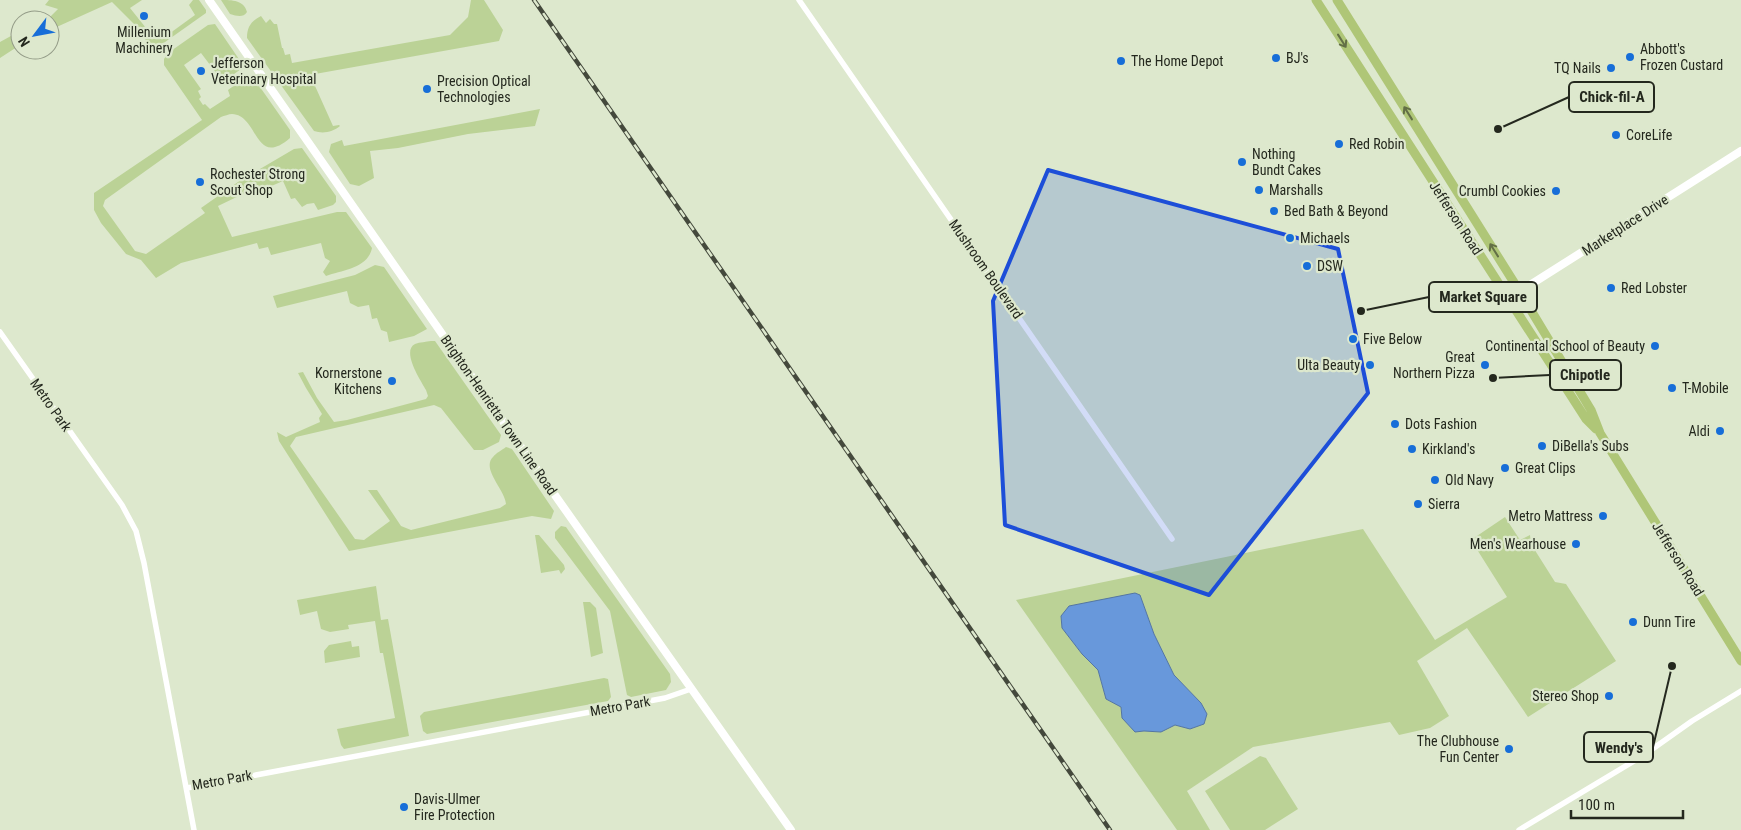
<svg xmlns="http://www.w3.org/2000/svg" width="1741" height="830" font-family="'Roboto Condensed',sans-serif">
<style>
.green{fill:#bbd296;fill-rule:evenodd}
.water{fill:#6898db;stroke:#5476a2}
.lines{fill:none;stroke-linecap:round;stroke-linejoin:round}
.minor{stroke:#fff;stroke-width:5.5}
.tertiary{stroke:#fff;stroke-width:8}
.primary{stroke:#afc677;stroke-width:9}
.rail-casing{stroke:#44493c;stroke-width:4.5}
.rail{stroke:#dde8cd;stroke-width:2.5;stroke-dasharray:8;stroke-linecap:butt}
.oneway{stroke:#636f46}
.marked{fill:#1d4ed8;fill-opacity:0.2;stroke:#1d4ed8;stroke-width:4;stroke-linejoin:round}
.poi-dot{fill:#176ed8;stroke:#dde8cd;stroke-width:2}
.labels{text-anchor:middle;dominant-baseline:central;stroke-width:4.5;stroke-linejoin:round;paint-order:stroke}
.poi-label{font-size:14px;fill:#24281e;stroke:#dde8cd;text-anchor:start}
.street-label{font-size:14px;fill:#24281e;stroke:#dde8cd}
.leader{fill:none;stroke:#24281e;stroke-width:2}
.callout-dot{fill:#24281e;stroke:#dde8cd;stroke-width:2}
.callout{fill:#dde8cd;stroke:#24281e;stroke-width:2}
.callout-label{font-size:15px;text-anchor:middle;font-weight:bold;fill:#24281e}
</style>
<rect width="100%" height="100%" fill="#dde8cd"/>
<path class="green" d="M 49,0 L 142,0 L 130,8 L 154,38 L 162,39 L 195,15 L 189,5 L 193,0 L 199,0 L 206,10 L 206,13 L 158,47 L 150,46 L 134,24 L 112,2 L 50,30 L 50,20 L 43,20 L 49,18 L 58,9 L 45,5 Z
M 221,0 C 232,0 244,0 247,12 C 243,18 237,16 230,14 Z
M 471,0 L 484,0 L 503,30 L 499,41 L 315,74 L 311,77 L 333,126 L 339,125 L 340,126 C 333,132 323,134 314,131 L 247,38 C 247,27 251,21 261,16 L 266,23 L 270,19 L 274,24 L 277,24 L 282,48 L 283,48 L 285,55 L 290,54 L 292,63 L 450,35 L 468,17 Z
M 215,24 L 243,65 L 241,69 L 223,82 L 201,53 L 184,65 L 201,89 L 198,91 L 201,97 L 199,99 L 203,105 L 205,104 L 210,109 L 230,96 L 228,90 L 247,76 L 253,77 L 290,130 L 290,138 C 254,169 259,115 232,114 C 229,114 224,116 221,117 L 105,200 L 103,206 L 135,251 L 146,254 L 205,213 L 201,208 L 238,182 L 294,149 L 302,148 L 336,196 L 336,202 L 333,205 L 318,210 L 314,203 L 307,204 L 302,207 L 295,198 L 291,199 L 283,181 L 248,196 L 245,193 L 218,206 L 232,237 L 337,212 L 346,212 L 372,248 C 368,268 343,270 326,276 L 323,272 L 330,261 L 325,258 L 321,243 L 271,255 L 268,247 L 259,249 L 257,243 L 181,263 L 156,278 L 141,260 L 126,254 L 101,223 L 94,210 L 94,193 L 202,120 L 164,65 L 164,59 L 168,53 L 208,25 Z
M 20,31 L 20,45 L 0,58 L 0,42 Z
M 540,109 L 535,126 L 468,134 L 398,148 L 370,151 L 374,178 L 359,186 L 350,184 L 329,152 L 331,144 L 342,140 L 344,146 Z
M 375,265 L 384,267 L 427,329 L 414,336 L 389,342 L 387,332 L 381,330 L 377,318 L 372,319 L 369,305 L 358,307 L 350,303 L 347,291 L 277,308 L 273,296 L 355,275 Z
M 431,341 L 435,341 L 501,435 L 499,442 L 483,450 L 474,450 L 441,408 L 434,405 L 296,437 L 290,446 L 355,539 L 364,540 L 390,521 L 368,490 L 377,490 L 401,526 L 411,530 L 500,508 L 506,504 C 505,490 481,469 493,457 C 496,453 502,450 506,447 L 512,449 L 554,511 L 551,519 L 532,516 L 349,551 L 279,441 L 277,432 L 286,437 L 320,422 L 319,418 L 322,414 L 306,388 L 298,373 L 303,372 L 317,398 L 334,422 L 347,420 L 426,399 L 428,396 L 426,390 C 421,381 401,351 415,344 C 420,342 426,342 431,341 Z
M 1505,517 L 1520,540 L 1530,535 L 1531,544 L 1555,582 L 1566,584 L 1616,661 L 1528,717 L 1467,628 L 1417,661 L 1449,716 L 1430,728 L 1399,735 L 1390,722 L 1253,747 L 1187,791 L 1210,830 L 1177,830 L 1016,600 L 1363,529 L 1435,640 L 1507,597 L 1471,540 ZM 1140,595 L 1154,634 L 1174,675 L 1201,703 L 1207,714 L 1204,724 L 1190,729 L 1175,725 L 1160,732 L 1144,731 L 1135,732 L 1122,718 L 1121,707 L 1106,699 L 1098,670 L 1082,654 L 1062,628 L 1061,616 Z
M 561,526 L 566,527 L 670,674 L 671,682 L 666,690 L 631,697 L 627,695 L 610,611 L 555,538 L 555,532 Z
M 535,535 L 539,535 L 564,565 L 565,569 L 561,574 L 559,570 L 541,573 Z
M 376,586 L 381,620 L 388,619 L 409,736 L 344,749 L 341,745 L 337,729 L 395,718 L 383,653 L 380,653 L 375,621 L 348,625 L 349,629 L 330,632 L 321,629 L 317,611 L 300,615 L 297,600 Z
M 583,602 L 590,602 L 596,608 L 603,653 L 591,657 Z
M 351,641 L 352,647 L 359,646 L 360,657 L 325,663 L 324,651 L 329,645 Z
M 604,678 L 608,679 L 611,697 L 608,701 L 427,734 L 423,731 L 420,716 L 424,712 Z
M 1260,756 L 1266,758 L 1298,809 L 1265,830 L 1230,830 L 1205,791 Z"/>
<path class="water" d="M 1135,593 L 1140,595 L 1154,634 L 1174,675 L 1201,703 L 1207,714 L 1204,724 L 1190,729 L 1175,725 L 1161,732 L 1144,731 L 1135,732 L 1122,718 L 1121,707 L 1106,699 L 1098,670 L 1082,654 L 1062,628 L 1061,616 L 1069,606 Z"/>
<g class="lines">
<path class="minor" d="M 799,0 L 1172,539
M 0,332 L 122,505 L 136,531 L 144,563 L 194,830
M 187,788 L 665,698 L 691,689
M 1519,830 L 1644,755 L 1692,721 L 1741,691"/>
<path class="tertiary" d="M 209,0 L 514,437 L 791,830
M 1508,299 L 1741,151"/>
<path class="primary" d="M 1316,0 L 1586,419 L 1596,429
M 1337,0 L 1520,292 L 1591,410 L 1600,433 L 1741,661"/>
<g class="rail-casing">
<path id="rail" d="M 534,0 L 1110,830"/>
</g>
<use href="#rail" class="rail"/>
</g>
<defs><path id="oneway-shaft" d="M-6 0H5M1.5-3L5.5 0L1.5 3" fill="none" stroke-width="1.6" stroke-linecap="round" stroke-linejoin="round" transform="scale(1.25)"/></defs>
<g class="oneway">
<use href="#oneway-shaft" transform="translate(1342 41) rotate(58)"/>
<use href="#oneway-shaft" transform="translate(1408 113) rotate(-122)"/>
<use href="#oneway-shaft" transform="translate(1494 250) rotate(-122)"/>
</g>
<path class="marked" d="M 1048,170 L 1338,249 L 1368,393 L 1209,595 L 1005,525 L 993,301 Z"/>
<g class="poi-dot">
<circle cx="144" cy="16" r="5"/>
<circle cx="1630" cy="57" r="5"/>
<circle cx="1276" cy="58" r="5"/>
<circle cx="1121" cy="61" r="5"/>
<circle cx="1611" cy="68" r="5"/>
<circle cx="201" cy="71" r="5"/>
<circle cx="427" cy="89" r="5"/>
<circle cx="1616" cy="135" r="5"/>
<circle cx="1339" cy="144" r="5"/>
<circle cx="1242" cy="162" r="5"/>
<circle cx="200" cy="182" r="5"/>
<circle cx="1259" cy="190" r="5"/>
<circle cx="1556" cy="191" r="5"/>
<circle cx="1274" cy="211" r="5"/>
<circle cx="1290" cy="238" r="5"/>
<circle cx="1307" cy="266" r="5"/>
<circle cx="1611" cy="288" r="5"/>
<circle cx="1353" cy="339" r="5"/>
<circle cx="1655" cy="346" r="5"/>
<circle cx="1370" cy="365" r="5"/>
<circle cx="1485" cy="365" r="5"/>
<circle cx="392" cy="381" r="5"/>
<circle cx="1672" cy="388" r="5"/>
<circle cx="1395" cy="424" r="5"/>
<circle cx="1720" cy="431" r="5"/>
<circle cx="1542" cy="446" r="5"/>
<circle cx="1412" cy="449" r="5"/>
<circle cx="1505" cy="468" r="5"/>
<circle cx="1435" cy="480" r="5"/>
<circle cx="1418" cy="504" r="5"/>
<circle cx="1603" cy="516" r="5"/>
<circle cx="1576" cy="544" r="5"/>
<circle cx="1633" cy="622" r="5"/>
<circle cx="1609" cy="696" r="5"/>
<circle cx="1509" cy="749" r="5"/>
<circle cx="404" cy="807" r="5"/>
</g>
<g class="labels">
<g class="poi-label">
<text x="144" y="32" text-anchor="middle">Millenium<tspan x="144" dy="16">Machinery</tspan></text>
<text x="1640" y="49">Abbott's<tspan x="1640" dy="16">Frozen Custard</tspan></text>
<text x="1286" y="58">BJ's</text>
<text x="1131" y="61">The Home Depot</text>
<text x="211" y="63">Jefferson<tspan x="211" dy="16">Veterinary Hospital</tspan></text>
<text x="1601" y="68" text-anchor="end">TQ Nails</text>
<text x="437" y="81">Precision Optical<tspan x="437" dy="16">Technologies</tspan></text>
<text x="1626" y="135">CoreLife</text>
<text x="1349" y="144">Red Robin</text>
<text x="1252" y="154">Nothing<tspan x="1252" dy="16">Bundt Cakes</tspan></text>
<text x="210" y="174">Rochester Strong<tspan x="210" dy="16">Scout Shop</tspan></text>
<text x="1269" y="190">Marshalls</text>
<text x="1546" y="191" text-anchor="end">Crumbl Cookies</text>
<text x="1284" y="211">Bed Bath &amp; Beyond</text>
<text x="1300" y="238">Michaels</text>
<text x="1317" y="266">DSW</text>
<text x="1621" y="288">Red Lobster</text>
<text x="1363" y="339">Five Below</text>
<text x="1645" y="346" text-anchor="end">Continental School of Beauty</text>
<text x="1475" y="357" text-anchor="end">Great<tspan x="1475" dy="16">Northern Pizza</tspan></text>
<text x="1360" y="365" text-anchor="end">Ulta Beauty</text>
<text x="382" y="373" text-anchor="end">Kornerstone<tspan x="382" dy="16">Kitchens</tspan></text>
<text x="1682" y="388">T-Mobile</text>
<text x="1405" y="424">Dots Fashion</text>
<text x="1710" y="431" text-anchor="end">Aldi</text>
<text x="1552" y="446">DiBella's Subs</text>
<text x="1422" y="449">Kirkland's</text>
<text x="1515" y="468">Great Clips</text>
<text x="1445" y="480">Old Navy</text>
<text x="1428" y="504">Sierra</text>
<text x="1593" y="516" text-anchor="end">Metro Mattress</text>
<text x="1566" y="544" text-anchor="end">Men's Wearhouse</text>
<text x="1643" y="622">Dunn Tire</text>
<text x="1599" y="696" text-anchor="end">Stereo Shop</text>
<text x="1499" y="741" text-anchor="end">The Clubhouse<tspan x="1499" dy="16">Fun Center</tspan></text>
<text x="414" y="799">Davis-Ulmer<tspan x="414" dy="16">Fire Protection</tspan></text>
</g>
<g class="street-label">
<text transform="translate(1456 218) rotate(57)">Jefferson Road</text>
<text transform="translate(1625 225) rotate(-33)">Marketplace Drive</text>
<text transform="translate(986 269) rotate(55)">Mushroom Boulevard</text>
<text transform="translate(51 405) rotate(55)">Metro Park</text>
<text transform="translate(499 415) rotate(55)">Brighton-Henrietta Town Line Road</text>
<text transform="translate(1678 559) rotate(58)">Jefferson Road</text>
<text transform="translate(620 706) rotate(-10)">Metro Park</text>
<text transform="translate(222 780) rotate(-10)">Metro Park</text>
</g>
</g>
<path class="leader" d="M1498 129L1569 97M1361 311L1429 297M1493 378L1550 375M1672 666L1653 747"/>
<g class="callout-dot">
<circle cx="1498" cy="129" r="5"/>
<circle cx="1361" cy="311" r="5"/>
<circle cx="1493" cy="378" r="5"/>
<circle cx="1672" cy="666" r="5"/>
</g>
<g class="callout">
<rect x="1569" y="82" width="85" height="30" rx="5"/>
<rect x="1429" y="282" width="108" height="30" rx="5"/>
<rect x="1550" y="360" width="71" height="30" rx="5"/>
<rect x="1584" y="732" width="69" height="30" rx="5"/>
</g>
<g class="callout-label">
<text x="1612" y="102">Chick-fil-A</text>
<text x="1483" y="302">Market Square</text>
<text x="1585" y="380">Chipotle</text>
<text x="1619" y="753">Wendy's</text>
</g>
<g transform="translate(35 35) rotate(238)"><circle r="24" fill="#dde8cd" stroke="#939b87"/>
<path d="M0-4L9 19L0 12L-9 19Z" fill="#176ed8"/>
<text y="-8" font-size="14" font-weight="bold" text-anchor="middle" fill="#24281e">N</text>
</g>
<path d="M1571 810v8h112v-8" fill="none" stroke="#24281e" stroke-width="2.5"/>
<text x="1578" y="810" font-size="15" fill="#24281e" stroke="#dde8cd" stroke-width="4" paint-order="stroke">100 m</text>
</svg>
